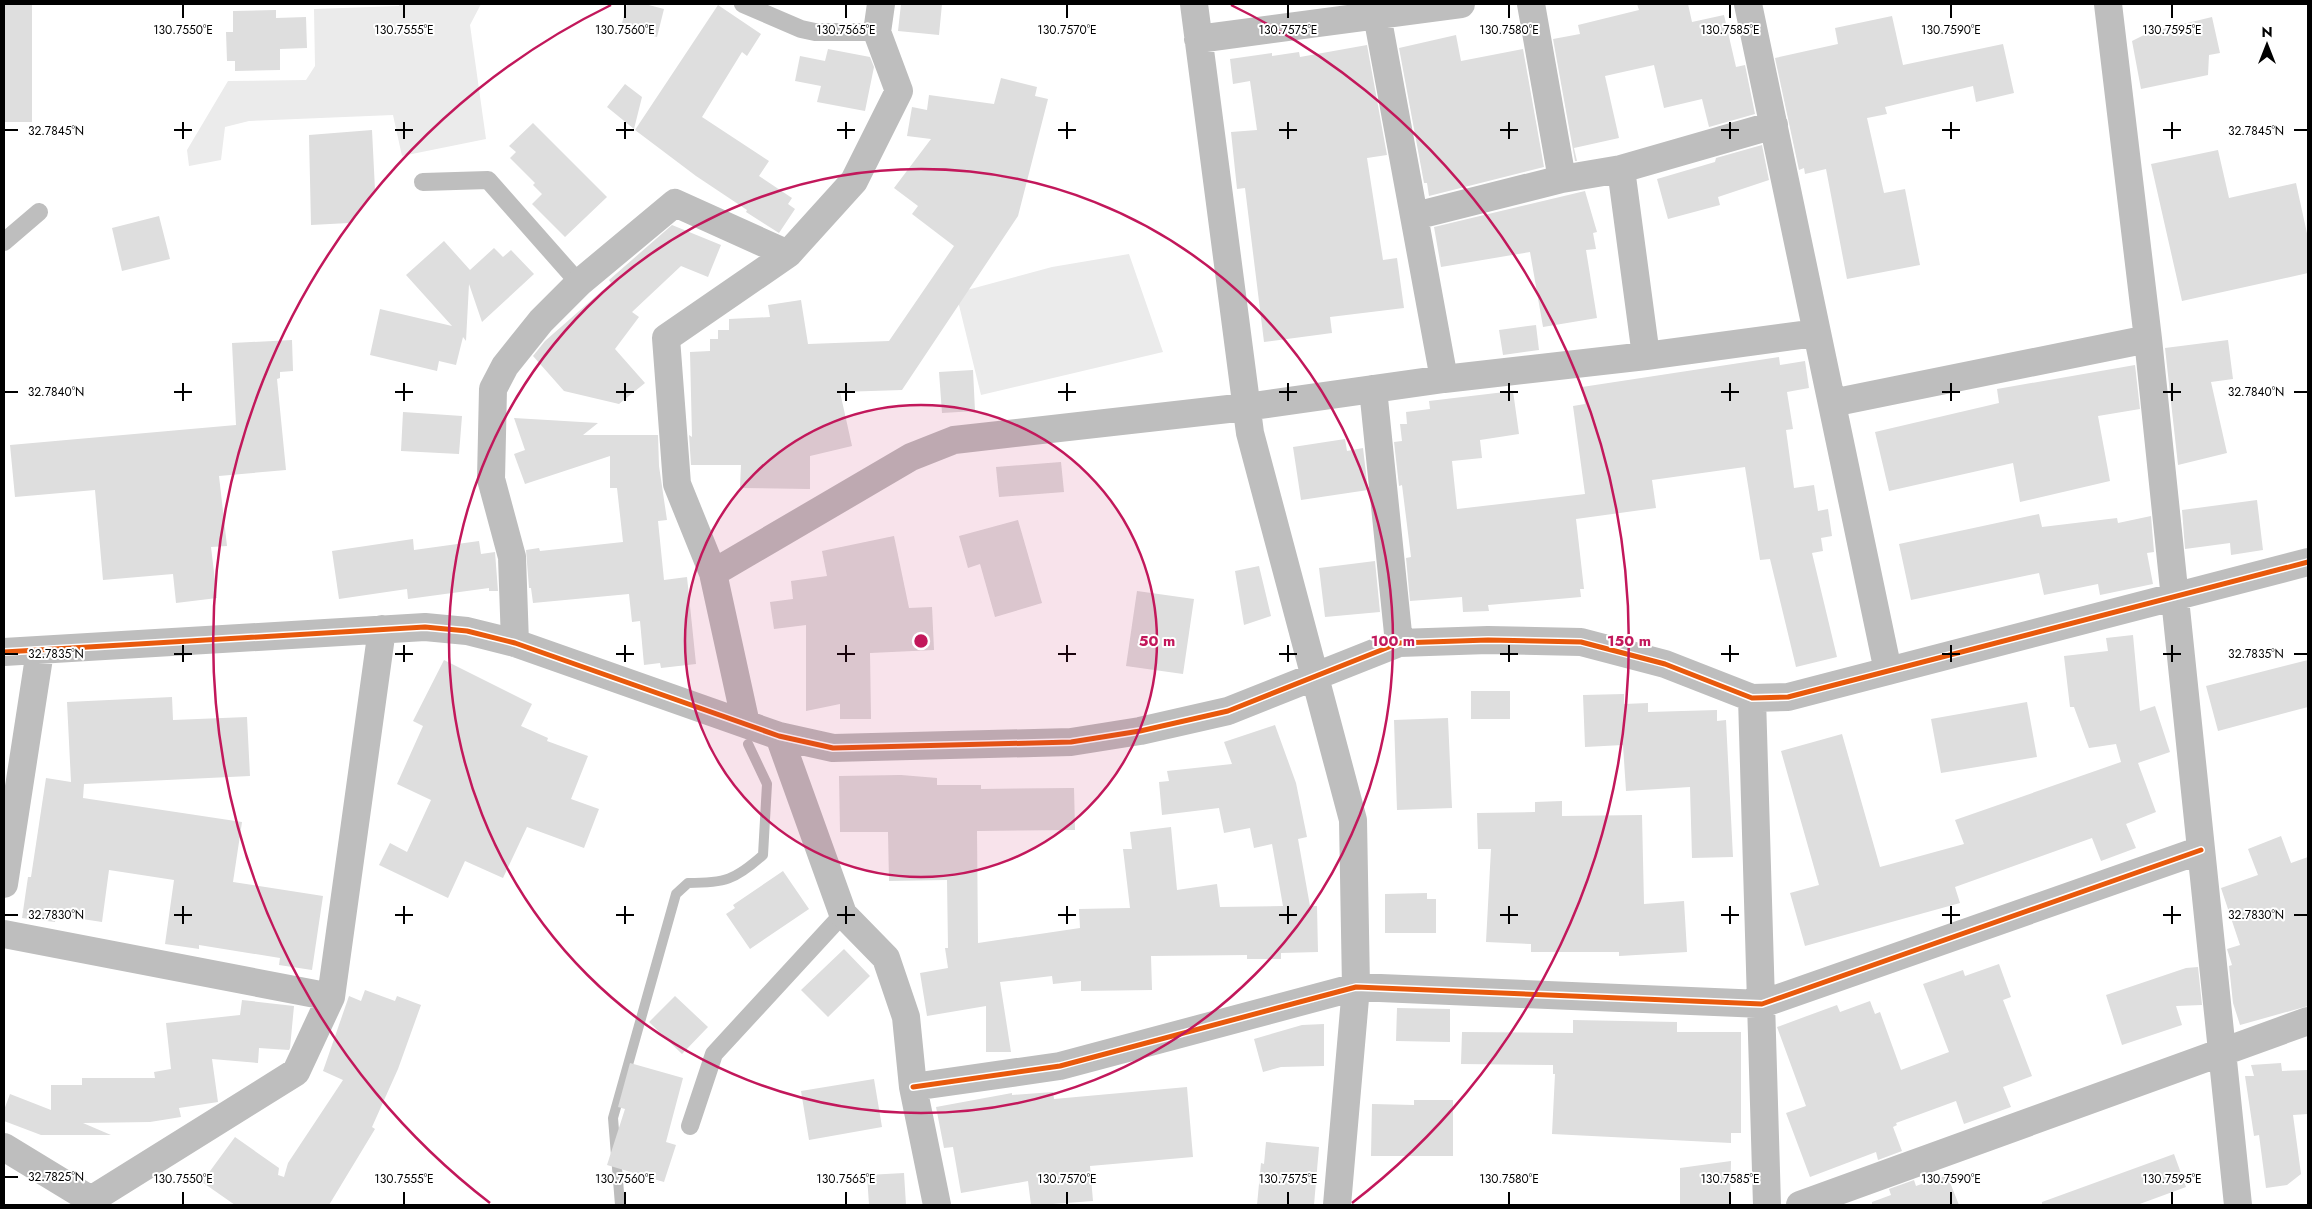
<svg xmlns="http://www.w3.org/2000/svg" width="2312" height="1209" font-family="Jost,sans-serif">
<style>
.green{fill:#ebebeb}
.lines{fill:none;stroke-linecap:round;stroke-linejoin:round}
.stream{stroke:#bdbdbd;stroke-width:10}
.building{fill:#dedede}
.service{stroke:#bebebe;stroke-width:18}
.minor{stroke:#bebebe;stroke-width:28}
.cycleway-casing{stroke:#fff;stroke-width:8}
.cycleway{stroke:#e8590c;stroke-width:5}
.ticks{fill:none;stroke:#000;stroke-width:2}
.ring{fill:none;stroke:#c2185b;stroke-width:2.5}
.ticks-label{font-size:12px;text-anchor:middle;fill:#000;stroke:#fff;stroke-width:4;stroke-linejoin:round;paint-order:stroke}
.centre{fill:#c2185b;stroke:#fff;stroke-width:2.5}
.ring-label{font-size:15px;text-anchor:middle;font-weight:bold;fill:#c2185b;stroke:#fff;stroke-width:4;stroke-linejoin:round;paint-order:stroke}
</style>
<rect width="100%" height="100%" fill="#fff"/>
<path class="green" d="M 399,4 L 481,4 L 470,25 L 486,139 L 402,156 L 393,115 L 249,121 L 225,127 L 221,160 L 189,166 L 187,150 L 228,81 L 306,80 L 315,66 L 314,9 L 399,6 Z
M 1129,254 L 1163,352 L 981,395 L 956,293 L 1052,267 Z"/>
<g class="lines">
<path class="stream" d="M 620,1205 L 613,1118 L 676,894 L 688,883 C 725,883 735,880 763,855 L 767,784 L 748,744"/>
</g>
<path class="building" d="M 4,4 L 32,4 L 32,122 L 4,122 Z
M 627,4 L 645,4 L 664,9 L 657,37 L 621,27 Z
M 901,4 L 942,4 L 939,35 L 898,31 Z
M 1637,4 L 1688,4 L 1692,22 L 1724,15 L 1736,67 L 1745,65 L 1755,114 L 1709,127 L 1702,99 L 1664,108 L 1654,65 L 1605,76 L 1619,138 L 1574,148 L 1577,161 L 1575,161 L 1553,39 L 1580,34 L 1578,25 L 1639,10 Z
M 718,5 L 761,34 L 747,56 L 742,52 L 702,117 L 769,161 L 759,176 L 792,198 L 788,204 L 795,209 L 779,233 L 746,212 L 747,210 L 696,176 L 635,130 Z
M 276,10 L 276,18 L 306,17 L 307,48 L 280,49 L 280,70 L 235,71 L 235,61 L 227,61 L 226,32 L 233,32 L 233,11 Z
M 1892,16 L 1903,65 L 2003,44 L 2014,93 L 1976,102 L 1973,86 L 1885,107 L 1887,114 L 1867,118 L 1884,193 L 1905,189 L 1920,265 L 1847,279 L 1826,169 L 1805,174 L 1804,168 L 1799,170 L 1775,58 L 1838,44 L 1835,28 Z
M 2212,17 L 2220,53 L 2209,55 L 2208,75 L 2141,89 L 2132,41 L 2150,32 Z
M 1456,35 L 1461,61 L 1523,49 L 1544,167 L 1429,196 L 1427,183 L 1424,183 L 1399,48 Z
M 1367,45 L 1387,155 L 1367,158 L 1383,260 L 1397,258 L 1404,308 L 1330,317 L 1332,333 L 1264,342 L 1245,188 L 1237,189 L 1231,132 L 1257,130 L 1250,81 L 1233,84 L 1230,59 L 1272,53 L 1272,56 L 1299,52 L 1300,57 Z
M 828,49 L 870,57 L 874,67 L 865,111 L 817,102 L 821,86 L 795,81 L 800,56 L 825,61 Z
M 1001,78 L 1037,87 L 1035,96 L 1048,99 L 1018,216 L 902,390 L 840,392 L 852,446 L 810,456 L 810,489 L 740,488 L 741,465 L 691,465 L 689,435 L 692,437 L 690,352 L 710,351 L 710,339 L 718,339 L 718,330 L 729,330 L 729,319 L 770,317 L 768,305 L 801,300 L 808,344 L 889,341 L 954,246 L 912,214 L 918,206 L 894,188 L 931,139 L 907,136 L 912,107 L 927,110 L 929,95 L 994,104 Z
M 625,84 L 642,97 L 634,129 L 607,107 Z
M 533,123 L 607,197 L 565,237 L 532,204 L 542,194 L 533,185 L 535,183 L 510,158 L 516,152 L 509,146 Z
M 372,130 L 375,190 L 349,223 L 311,225 L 309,135 Z
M 1762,145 L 1769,180 L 1718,197 L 1720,205 L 1668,219 L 1657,179 L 1715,162 L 1716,158 Z
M 2218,150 L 2229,198 L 2296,183 L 2308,238 L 2308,273 L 2182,301 L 2151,164 Z
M 1585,191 L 1597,232 L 1593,233 L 1596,249 L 1586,250 L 1597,318 L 1543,327 L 1530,252 L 1441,267 L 1434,227 Z
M 159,216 L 170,259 L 122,271 L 112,228 Z
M 672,225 L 721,245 L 708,277 L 681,266 L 632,312 L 639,317 L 615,349 L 645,383 L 619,404 L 564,391 L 533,356 L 545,341 L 611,283 L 609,280 Z
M 444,241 L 470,270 L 494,248 L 503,257 L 511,250 L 534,274 L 482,322 L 469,284 L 466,341 L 463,337 L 456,365 L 439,361 L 437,371 L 370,355 L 380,309 L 452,326 L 406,275 Z
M 1536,325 L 1539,350 L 1503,355 L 1499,330 Z
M 292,340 L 293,371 L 280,372 L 280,378 L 277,379 L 286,470 L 219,476 L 227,546 L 211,547 L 217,598 L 176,603 L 173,574 L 103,580 L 95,490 L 15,497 L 10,445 L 236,425 L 232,343 Z
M 2228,340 L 2233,379 L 2211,382 L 2227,453 L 2178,465 L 2165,348 Z
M 1779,357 L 1780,365 L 1805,361 L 1809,388 L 1787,392 L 1793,429 L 1786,430 L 1794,488 L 1814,485 L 1818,511 L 1828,509 L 1832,536 L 1821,538 L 1823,551 L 1812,553 L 1837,657 L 1796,667 L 1770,559 L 1760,560 L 1745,467 L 1652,480 L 1656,508 L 1576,519 L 1584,589 L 1580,589 L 1581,597 L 1488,605 L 1489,611 L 1463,612 L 1462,597 L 1410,601 L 1406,558 L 1411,557 L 1402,485 L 1399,486 L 1394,442 L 1402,441 L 1400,424 L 1407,424 L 1406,412 L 1430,409 L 1429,401 L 1513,391 L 1519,434 L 1480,440 L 1482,458 L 1452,461 L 1457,509 L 1585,494 L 1573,406 L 1585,404 L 1582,387 Z
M 2135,365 L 2140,409 L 2098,416 L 2110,481 L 2020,502 L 2013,463 L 1889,491 L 1875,432 L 1999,403 L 1997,389 Z
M 973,370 L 975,411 L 942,413 L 939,372 Z
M 403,412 L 462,416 L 459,454 L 401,451 Z
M 514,418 L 598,423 L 583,435 L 658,435 L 659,466 L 667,520 L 658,521 L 664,580 L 687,577 L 696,664 L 661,668 L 660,663 L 644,665 L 640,621 L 632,622 L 629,594 L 533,603 L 531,588 L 529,588 L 526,550 L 539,548 L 540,551 L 623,542 L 617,488 L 610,488 L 610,456 L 525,484 L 514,454 L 525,450 Z
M 1345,439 L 1347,451 L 1363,448 L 1368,490 L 1301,500 L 1293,447 Z
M 1061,462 L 1064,492 L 999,497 L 996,467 Z
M 2257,500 L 2263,550 L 2231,555 L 2230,543 L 2185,549 L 2182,510 Z
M 2039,514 L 2042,527 L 2117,518 L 2118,523 L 2151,516 L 2154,552 L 2147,553 L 2153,584 L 2100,595 L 2098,584 L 2044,595 L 2039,573 L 1911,600 L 1899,544 Z
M 1018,520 L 1042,603 L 995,617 L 980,564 L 968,568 L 959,536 Z
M 894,536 L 909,608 L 932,607 L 934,650 L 870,653 L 871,719 L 840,719 L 840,704 L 806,711 L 806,625 L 774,629 L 770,602 L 793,599 L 791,581 L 827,576 L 822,551 Z
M 413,539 L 414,550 L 479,541 L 481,554 L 495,552 L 498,591 L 489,591 L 489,588 L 408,599 L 407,589 L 339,599 L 332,551 Z
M 1375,561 L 1380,612 L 1325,617 L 1319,568 Z
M 1259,566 L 1271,616 L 1244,625 L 1235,571 Z
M 1137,591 L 1194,599 L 1183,674 L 1126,666 Z
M 2133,635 L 2140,711 L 2155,706 L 2170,752 L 2138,763 L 2156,812 L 2126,824 L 2136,848 L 2101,861 L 2092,838 L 1955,887 L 1960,903 L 1805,946 L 1790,893 L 1819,885 L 1781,751 L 1842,734 L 1880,867 L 1964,844 L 1955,820 L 2121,762 L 2116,744 L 2089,748 L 2074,707 L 2070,707 L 2064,656 L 2108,651 L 2106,638 Z
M 444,660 L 532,704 L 521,726 L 548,738 L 547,741 L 588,756 L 571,799 L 599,809 L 584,848 L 527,827 L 503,878 L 465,861 L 448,898 L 379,865 L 390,843 L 407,852 L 431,800 L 397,784 L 423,726 L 413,721 Z
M 2308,660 L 2308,707 L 2218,731 L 2206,686 Z
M 1471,691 L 1510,691 L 1510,719 L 1471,719 Z
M 1624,694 L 1624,704 L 1648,703 L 1648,712 L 1717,710 L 1717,721 L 1726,720 L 1733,857 L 1692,858 L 1690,787 L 1626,791 L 1623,745 L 1585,747 L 1583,695 Z
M 172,697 L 173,720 L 247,717 L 250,776 L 84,784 L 83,798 L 242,822 L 233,882 L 323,896 L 312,970 L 279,965 L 280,958 L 199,945 L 199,949 L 165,944 L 174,880 L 109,870 L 102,922 L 56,915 L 55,922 L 22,918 L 28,877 L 31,877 L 46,778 L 71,782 L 67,702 Z
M 2027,702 L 2037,757 L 1941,773 L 1931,719 Z
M 1448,718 L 1452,808 L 1397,810 L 1394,720 Z
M 1275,725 L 1296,783 L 1307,837 L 1298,839 L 1310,906 L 1317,906 L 1318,952 L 1281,953 L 1281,959 L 1247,959 L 1247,955 L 1151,956 L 1152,990 L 1081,991 L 1081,981 L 1053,984 L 1052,976 L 1000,982 L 1011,1052 L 986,1052 L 986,1006 L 927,1016 L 920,973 L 948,968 L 945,948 L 948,948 L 947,880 L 889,881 L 888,832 L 840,832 L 839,776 L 901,775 L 937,778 L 937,785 L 981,785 L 981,789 L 1074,788 L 1075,830 L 977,831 L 978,943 L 1080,928 L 1079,909 L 1130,908 L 1123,849 L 1132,849 L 1130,832 L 1171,827 L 1177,890 L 1217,884 L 1220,907 L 1283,906 L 1272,844 L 1254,848 L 1250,828 L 1224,833 L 1219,808 L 1162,815 L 1159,782 L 1169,781 L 1167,771 L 1232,764 L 1224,742 Z
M 1562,801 L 1562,816 L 1642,815 L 1644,904 L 1684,901 L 1687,952 L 1619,956 L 1619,952 L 1531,952 L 1531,944 L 1486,942 L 1491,849 L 1478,849 L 1477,813 L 1535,812 L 1535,802 Z
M 2281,836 L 2291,863 L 2308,857 L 2308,1006 L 2240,1025 L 2233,1003 L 2229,966 L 2232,965 L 2227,949 L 2240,945 L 2221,888 L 2258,875 L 2248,849 Z
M 783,871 L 809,909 L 750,949 L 726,914 L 735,908 L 733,905 Z
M 1427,893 L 1427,899 L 1436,899 L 1436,933 L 1385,933 L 1385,894 Z
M 844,949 L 870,976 L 828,1017 L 801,990 Z
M 1999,964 L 2011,997 L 2003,1000 L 2032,1076 L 2003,1087 L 2011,1107 L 1964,1124 L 1956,1101 L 1896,1123 L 1897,1125 L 1893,1127 L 1902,1151 L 1878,1160 L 1876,1152 L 1810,1177 L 1786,1113 L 1806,1106 L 1777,1027 L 1837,1005 L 1840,1012 L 1870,1001 L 1875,1014 L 1880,1012 L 1901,1070 L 1949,1052 L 1923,984 L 1963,970 L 1965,976 Z
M 2198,967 L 2202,1005 L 2176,1006 L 2182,1025 L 2122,1045 L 2106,995 L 2186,968 Z
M 365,990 L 395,1001 L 397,996 L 421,1005 L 398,1069 L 372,1127 L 375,1129 L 329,1205 L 235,1205 L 202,1182 L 235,1137 L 279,1168 L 278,1175 L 284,1177 L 288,1163 L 343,1080 L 323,1071 L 349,996 L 361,1001 Z
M 675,996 L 708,1027 L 682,1054 L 649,1022 Z
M 242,1000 L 294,1006 L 290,1048 L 289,1050 L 259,1048 L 258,1063 L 212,1059 L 218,1102 L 179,1108 L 181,1117 L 150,1122 L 83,1123 L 111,1135 L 41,1135 L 4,1121 L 4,1110 L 10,1094 L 51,1110 L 51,1085 L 82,1085 L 82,1078 L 155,1078 L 154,1072 L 171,1069 L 166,1023 L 240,1015 Z
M 1397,1008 L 1450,1009 L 1450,1042 L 1396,1041 Z
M 1573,1020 L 1677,1022 L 1677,1032 L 1741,1032 L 1741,1133 L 1731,1133 L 1731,1143 L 1552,1134 L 1555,1074 L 1553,1074 L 1553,1065 L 1461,1064 L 1462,1032 L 1573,1033 Z
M 1324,1024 L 1324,1066 L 1281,1067 L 1263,1072 L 1254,1039 L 1302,1025 Z
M 630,1063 L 683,1078 L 666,1142 L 676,1145 L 664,1182 L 607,1165 L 625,1109 L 618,1107 Z
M 2281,1063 L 2282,1071 L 2308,1070 L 2308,1114 L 2293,1115 L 2301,1174 L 2287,1185 L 2266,1188 L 2259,1135 L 2254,1136 L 2245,1076 L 2254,1076 L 2251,1065 Z
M 874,1079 L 882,1127 L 809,1140 L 801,1091 Z
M 1187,1087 L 1193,1157 L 1090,1166 L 1093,1201 L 1039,1205 L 1031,1205 L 1028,1181 L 961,1193 L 953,1147 L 944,1148 L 936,1107 L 1012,1093 L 1012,1095 L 1053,1092 L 1054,1099 Z
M 1414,1100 L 1453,1100 L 1453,1156 L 1371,1156 L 1372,1104 L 1414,1105 Z
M 1266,1142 L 1319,1147 L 1314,1205 L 1257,1205 L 1261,1163 L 1264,1164 Z
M 2174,1154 L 2186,1187 L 2137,1205 L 2042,1205 L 2042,1202 Z
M 1731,1161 L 1730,1205 L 1680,1205 L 1680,1168 Z
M 904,1173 L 906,1205 L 869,1205 L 867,1175 Z
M 1947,1175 L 1959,1205 L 1872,1205 L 1872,1202 L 1891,1195 L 1889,1189 L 1914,1180 L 1916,1186 Z"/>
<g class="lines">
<path class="service" d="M 743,4 L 801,29 L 815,32 L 877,32
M 423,182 L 488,180 L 579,283
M 4,242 L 39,212
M 690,1126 L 714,1054 L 843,914"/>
<path class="minor" d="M 1194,4 L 1250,433 L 1353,820 L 1356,987 L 1337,1205
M 1375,4 L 1444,379
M 1531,4 L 1562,179
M 1748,4 L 1888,671
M 2108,4 L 2148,339 L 2238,1205
M 1198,39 L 1461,4
M 1415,216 L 1562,179 L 1621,169
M 1646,356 L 1621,169 L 1774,125
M 1373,389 L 1399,643
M 1832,403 L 2148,339
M 713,573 L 911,457 L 954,440 L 1246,407 L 1444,379 L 1646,356 L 1816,333
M 515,643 L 512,557 L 491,479 L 493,389 L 505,366 L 541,321 L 579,283 L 675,203 L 788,254 L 854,181 L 899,91 L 877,32 L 881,4
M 4,652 L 425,627 L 467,631 L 515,643 L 779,736 L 833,748 L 1071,742 L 1140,731 L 1228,711 L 1399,643 L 1488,640 L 1581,642 L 1665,664 L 1752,698 L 1788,697 L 2308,562
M 1752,698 L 1767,1205
M 746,724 L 713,573 L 677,484 L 666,338 L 788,254
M 779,736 L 843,914 L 886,958 L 906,1017 L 913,1087 L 937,1205
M 4,884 L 40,651
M 4,934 L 331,997
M 913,1087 L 1060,1066 L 1356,987 L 1762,1004 L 2201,850
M 4,1147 L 91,1200
M 88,1205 L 91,1200 L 296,1072 L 331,997 L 382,629
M 1800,1205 L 2308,1021"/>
<g class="cycleway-casing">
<path id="cycleway" d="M 4,652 L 425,627 L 467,631 L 515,643 L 779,736 L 833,748 L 1071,742 L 1140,731 L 1228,711 L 1399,643 L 1488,640 L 1581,642 L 1665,664 L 1752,698 L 1788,697 L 2308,562
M 913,1087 L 1060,1066 L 1356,987 L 1762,1004 L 2201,850"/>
</g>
<use href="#cycleway" class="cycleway"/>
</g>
<path class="ticks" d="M 183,5 L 183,18M 404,5 L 404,18M 625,5 L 625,18M 846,5 L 846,18M 1067,5 L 1067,18M 1288,5 L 1288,18M 1509,5 L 1509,18M 1730,5 L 1730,18M 1951,5 L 1951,18M 2172,5 L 2172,18M 183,122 L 183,139M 404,122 L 404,139M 625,122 L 625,139M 846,122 L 846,139M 1067,122 L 1067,139M 1288,122 L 1288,139M 1509,122 L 1509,139M 1730,122 L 1730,139M 1951,122 L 1951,139M 2172,122 L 2172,139M 5,130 L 18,130M 174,130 L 192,130M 395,130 L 413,130M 616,130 L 634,130M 837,130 L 855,130M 1058,130 L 1076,130M 1279,130 L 1297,130M 1500,130 L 1518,130M 1721,130 L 1739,130M 1942,130 L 1960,130M 2163,130 L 2181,130M 2294,130 L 2307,130M 183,383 L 183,401M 404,383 L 404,401M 625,383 L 625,401M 846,383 L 846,401M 1067,383 L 1067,401M 1288,383 L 1288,401M 1509,383 L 1509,401M 1730,383 L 1730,401M 1951,383 L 1951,401M 2172,383 L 2172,401M 5,392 L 18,392M 174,392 L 192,392M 395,392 L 413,392M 616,392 L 634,392M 837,392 L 855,392M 1058,392 L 1076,392M 1279,392 L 1297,392M 1500,392 L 1518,392M 1721,392 L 1739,392M 1942,392 L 1960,392M 2163,392 L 2181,392M 2294,392 L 2307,392M 183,645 L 183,662M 404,645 L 404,662M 625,645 L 625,662M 846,645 L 846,662M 1067,645 L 1067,662M 1288,645 L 1288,662M 1509,645 L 1509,662M 1730,645 L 1730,662M 1951,645 L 1951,662M 2172,645 L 2172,662M 5,654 L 18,654M 174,654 L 192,654M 395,654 L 413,654M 616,654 L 634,654M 837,654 L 855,654M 1058,654 L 1076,654M 1279,654 L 1297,654M 1500,654 L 1518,654M 1721,654 L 1739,654M 1942,654 L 1960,654M 2163,654 L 2181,654M 2294,654 L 2307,654M 183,906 L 183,924M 404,906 L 404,924M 625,906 L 625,924M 846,906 L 846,924M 1067,906 L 1067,924M 1288,906 L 1288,924M 1509,906 L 1509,924M 1730,906 L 1730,924M 1951,906 L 1951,924M 2172,906 L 2172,924M 5,915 L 18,915M 174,915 L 192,915M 395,915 L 413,915M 616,915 L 634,915M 837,915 L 855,915M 1058,915 L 1076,915M 1279,915 L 1297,915M 1500,915 L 1518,915M 1721,915 L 1739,915M 1942,915 L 1960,915M 2163,915 L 2181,915M 2294,915 L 2307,915M 5,1177 L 18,1177M 183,1192 L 183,1204M 404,1192 L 404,1204M 625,1192 L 625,1204M 846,1192 L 846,1204M 1067,1192 L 1067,1204M 1288,1192 L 1288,1204M 1509,1192 L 1509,1204M 1730,1192 L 1730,1204M 1951,1192 L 1951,1204M 2172,1192 L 2172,1204"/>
<circle cx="921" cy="641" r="236" fill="#c2185b" fill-opacity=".12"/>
<g class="ring">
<circle cx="921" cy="641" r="236"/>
<circle cx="921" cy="641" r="472"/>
<path d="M490 1203A708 708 0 0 1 611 5M1231 5A708 708 0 0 1 1352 1203"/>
</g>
<g class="ticks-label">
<text x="183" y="34">130.7550°E</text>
<text x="404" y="34">130.7555°E</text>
<text x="625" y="34">130.7560°E</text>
<text x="846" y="34">130.7565°E</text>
<text x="1067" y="34">130.7570°E</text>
<text x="1288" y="34">130.7575°E</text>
<text x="1509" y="34">130.7580°E</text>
<text x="1730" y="34">130.7585°E</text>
<text x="1951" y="34">130.7590°E</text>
<text x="2172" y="34">130.7595°E</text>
<text x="56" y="135">32.7845°N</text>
<text x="2256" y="135">32.7845°N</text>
<text x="56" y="396">32.7840°N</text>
<text x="2256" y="396">32.7840°N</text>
<text x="56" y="658">32.7835°N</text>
<text x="2256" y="658">32.7835°N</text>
<text x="56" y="919">32.7830°N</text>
<text x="2256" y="919">32.7830°N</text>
<text x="56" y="1181">32.7825°N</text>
<text x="183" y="1183">130.7550°E</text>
<text x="404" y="1183">130.7555°E</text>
<text x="625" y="1183">130.7560°E</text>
<text x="846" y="1183">130.7565°E</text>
<text x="1067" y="1183">130.7570°E</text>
<text x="1288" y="1183">130.7575°E</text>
<text x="1509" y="1183">130.7580°E</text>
<text x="1730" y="1183">130.7585°E</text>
<text x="1951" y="1183">130.7590°E</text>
<text x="2172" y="1183">130.7595°E</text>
</g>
<circle cx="921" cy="641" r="8" class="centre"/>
<g class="ring-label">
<text x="1157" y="646">50 m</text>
<text x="1393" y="646">100 m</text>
<text x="1629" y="646">150 m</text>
</g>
<rect width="2312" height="1209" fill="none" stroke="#000000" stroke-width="10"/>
<g transform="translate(2267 45)" stroke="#ffffff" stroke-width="4" paint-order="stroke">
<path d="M0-4L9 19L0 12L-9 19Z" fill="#000000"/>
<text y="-8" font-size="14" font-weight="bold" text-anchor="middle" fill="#000000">N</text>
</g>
</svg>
